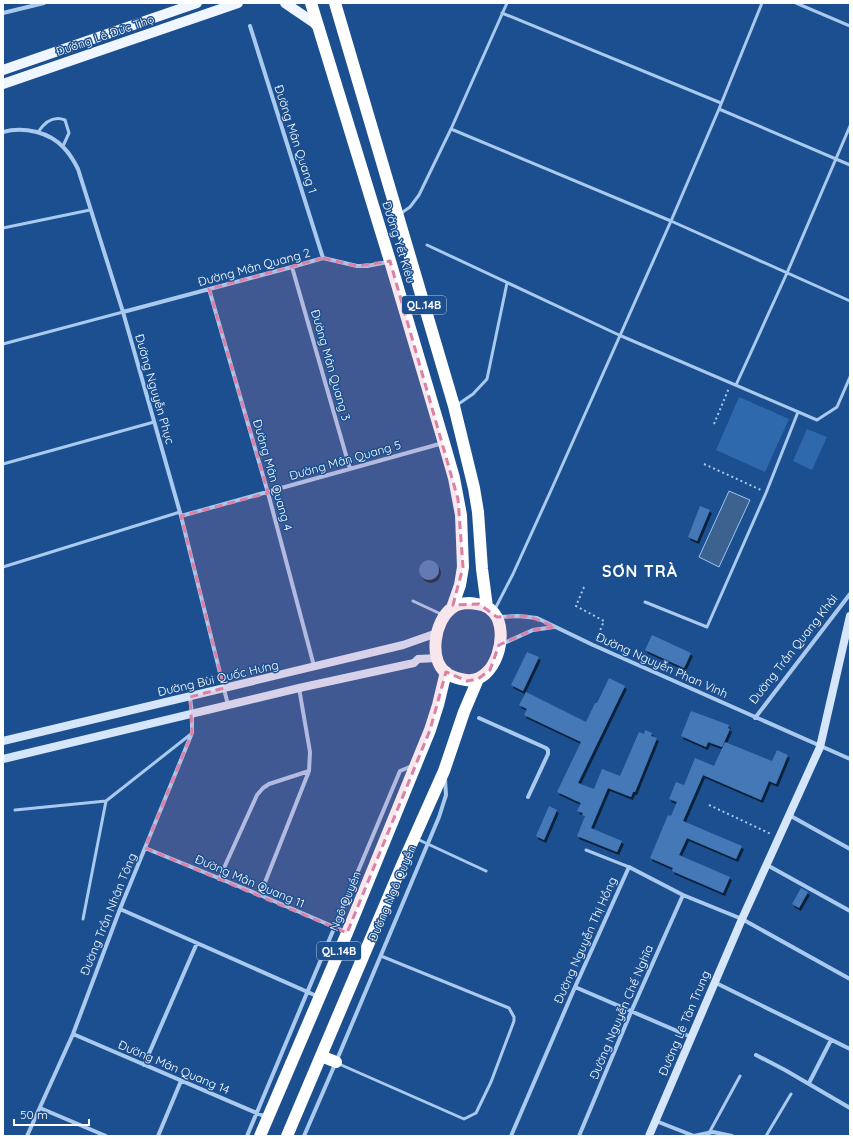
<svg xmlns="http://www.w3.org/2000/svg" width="853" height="1139" font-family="Quicksand,sans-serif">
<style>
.green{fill:#2e69ad}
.water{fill:#3c6290;stroke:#9cc4f0}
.building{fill:#4478b7;filter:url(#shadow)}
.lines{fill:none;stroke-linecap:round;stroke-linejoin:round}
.path{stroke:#a9c9ee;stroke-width:2;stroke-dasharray:2 3;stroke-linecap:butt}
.lane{stroke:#a9c9ee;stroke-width:3}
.street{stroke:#a9c9ee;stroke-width:4}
.secondary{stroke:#d6e6fa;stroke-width:8}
.primary{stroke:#f0f6ff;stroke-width:10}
.highway{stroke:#fff;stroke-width:12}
.marked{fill:#dd80a5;fill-opacity:0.2;stroke:#dd80a5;stroke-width:3;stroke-dasharray:8 5;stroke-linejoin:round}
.labels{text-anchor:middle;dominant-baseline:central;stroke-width:3;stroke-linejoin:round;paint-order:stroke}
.shield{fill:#1b4f8f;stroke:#bbcadd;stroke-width:1}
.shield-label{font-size:11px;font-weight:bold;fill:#fff}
.street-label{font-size:12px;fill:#fff;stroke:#1b4f8f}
.district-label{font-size:16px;font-weight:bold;letter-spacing:1px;fill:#fff;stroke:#1b4f8f}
</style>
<defs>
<filter id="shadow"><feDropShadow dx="2" dy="3" stdDeviation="0" flood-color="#0009"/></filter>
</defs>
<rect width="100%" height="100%" fill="#1b4f8f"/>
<path class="green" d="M 739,397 L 789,419 L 765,472 L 716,450 Z
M 807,429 L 827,437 L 812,470 L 793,461 Z"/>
<path class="water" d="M 729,491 L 750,500 L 719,567 L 699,557 Z"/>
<path class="building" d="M 700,506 L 710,510 L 697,541 L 688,537 Z
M419 570a10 10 0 1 1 20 0a10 10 0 1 1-20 0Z
M 652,635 L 691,653 L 684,668 L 645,650 Z
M 527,652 L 539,657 L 523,691 L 511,685 Z
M 609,678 L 625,686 L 578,783 L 594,789 L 602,769 L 620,776 L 639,732 L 644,734 L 645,730 L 652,733 L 651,736 L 657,738 L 635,792 L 633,792 L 631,797 L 608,788 L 591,828 L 622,841 L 617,852 L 577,836 L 585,816 L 582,815 L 583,813 L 577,811 L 581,803 L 557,792 L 581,742 L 524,715 L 527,709 L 519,705 L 526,692 L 586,722 L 595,703 L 597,703 Z
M 691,711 L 729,725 L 728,728 L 730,729 L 722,747 L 708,742 L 706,747 L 681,736 Z
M 725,742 L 772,761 L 777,750 L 788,755 L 776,784 L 769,781 L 761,800 L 703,775 L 683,821 L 742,846 L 736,859 L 687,838 L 679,855 L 730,877 L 723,893 L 672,871 L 673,868 L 650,858 L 668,815 L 671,816 L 677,802 L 669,799 L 676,782 L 684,785 L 695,758 L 714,766 Z
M 549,806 L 557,810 L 544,840 L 536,836 Z
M 801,888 L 808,892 L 799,908 L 792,904 Z"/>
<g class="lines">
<path class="path" d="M 714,424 L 729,388
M 704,464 L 761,490
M 584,587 L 576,606 L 604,621 L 596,640
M 709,805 L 771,834"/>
<path class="lane" d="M 796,3 L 850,26
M 502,13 L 721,103
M 719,109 L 850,165
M 451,129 L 671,221 L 850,301
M 38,132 C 44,123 53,115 65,120 L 69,133 L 63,146
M 400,214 L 410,207 L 419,195 L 451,129 L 507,3
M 3,228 L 90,210
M 427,245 L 619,335 L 817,420 L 837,407 L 850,377
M 3,344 L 123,312
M 736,385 L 787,273 L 850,126
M 457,405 L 473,394 L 487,379 L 507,283
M 3,464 L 154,422
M 3,567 L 180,512
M 413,601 L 443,615
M 645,602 L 707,627 L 766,493 L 798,412
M 495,609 L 513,574 L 553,486 L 671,221 L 719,109 L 762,3
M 15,810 L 106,801
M 417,839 L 486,871
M 586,850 L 629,867
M 83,919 L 106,801 L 191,734
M 339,1064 L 464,1119 L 476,1113 L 491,1082 L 514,1021 L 514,1017 L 509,1008 L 381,956
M 709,1133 L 740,1076
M 766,1136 L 791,1094"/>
<path class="street" d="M 3,13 L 44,3
M 250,26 L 323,258
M 3,132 C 23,126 50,132 64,148 C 70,154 74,161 78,169 L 123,312 L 181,516 L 228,705
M 292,267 L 350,469
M 209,289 L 268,493 L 314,666
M 123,312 L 292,267 L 323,258 L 357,266 L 367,266 L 388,262
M 181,516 L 443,443
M 497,617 L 518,616 L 537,618 L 593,645 L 850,759
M 502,644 L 533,630 L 554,627
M 479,718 L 546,748 L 548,750 L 548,754 L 528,797
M 755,718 L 850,594
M 789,815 L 850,849
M 145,848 L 260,895 L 346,932
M 767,865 L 850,911
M 219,879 L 257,795 L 263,788 L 269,784 L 309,771
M 260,895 L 309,771 L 310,752 L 299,688
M 120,909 L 319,997
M 714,982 L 850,1049
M 575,987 L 691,1037
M 73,1034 L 266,1117
M 756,1055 L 785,1070 L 850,1108
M 144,1065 L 197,943
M 809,1083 L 831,1040
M 40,1108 L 106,1136
M 656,1121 L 694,1136 L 713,1132 L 732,1136
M 27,1136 L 73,1034 L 120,909 L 192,733 L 192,714 L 190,697
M 158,1136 L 181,1081
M 247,1136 L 400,771 L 412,766
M 304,1136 L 336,1062 L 439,817 L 446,795 L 445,779
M 511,1136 L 575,987 L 629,867 L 683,895 L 742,919 L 850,979
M 579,1136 L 631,1012 L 683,895"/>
<path class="secondary" d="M 3,741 L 403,645 L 437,633
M 3,759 L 299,688 L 414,663 L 418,659 L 437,658
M 649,1136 L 742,919 L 820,747 L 850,616"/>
<path class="primary" d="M 285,3 L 313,22 L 319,28
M 3,70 L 197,3
M 3,84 L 238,3"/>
<path class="highway" d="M 311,3 L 390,261 L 444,443 L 454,478 L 461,515 L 463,567 L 460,585 L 452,608
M 335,3 L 454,406 L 474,488 L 478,512 L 482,569 L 487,607
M 469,603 C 479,604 488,605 494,613 C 510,632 496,684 466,680 C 459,679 452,677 446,673 C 428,658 435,620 452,608 C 457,604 464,603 469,603 Z
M 321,1056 L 336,1062
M 260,1136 L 347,933 L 430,730 L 438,705 L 446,672
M 287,1136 L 402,865 L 444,771 L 464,712 L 478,679"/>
</g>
<path class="marked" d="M 323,258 L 357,266 L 390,261 L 458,499 L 463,567 L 453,605 L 479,604 L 497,617 L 528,616 L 555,627 L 533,630 L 499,645 L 490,670 L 478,679 L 467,681 L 446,672 L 430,730 L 347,933 L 145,848 L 192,733 L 190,697 L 224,688 L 181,516 L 268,493 L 209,289 Z"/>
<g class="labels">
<g class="shield">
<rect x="402" y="296" width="44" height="18" rx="3"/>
<rect x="317" y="942" width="44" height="18" rx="3"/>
</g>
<g class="shield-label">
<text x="424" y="305">QL.14B</text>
<text x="339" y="951">QL.14B</text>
</g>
<g class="street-label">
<text transform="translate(105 35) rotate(-19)">Đường Lê Đức Thọ</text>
<text transform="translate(296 139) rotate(72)">Đường Mân Quang 1</text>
<text transform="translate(399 242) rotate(73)">Đường Yết Kiêu</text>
<text transform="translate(254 267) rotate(-15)">Đường Mân Quang 2</text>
<text transform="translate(331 365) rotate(74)">Đường Mân Quang 3</text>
<text transform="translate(155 389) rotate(74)">Đường Nguyễn Phục</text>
<text transform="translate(345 460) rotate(-16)">Đường Mân Quang 5</text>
<text transform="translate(273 475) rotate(74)">Đường Mân Quang 4</text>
<text transform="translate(793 649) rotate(-52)">Đường Trần Quang Khải</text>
<text transform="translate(662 665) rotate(24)">Đường Nguyễn Phan Vinh</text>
<text transform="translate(218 678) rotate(-13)">Đường Bùi Quốc Hưng</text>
<text transform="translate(250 881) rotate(23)">Đường Mân Quang 11</text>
<text transform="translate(392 893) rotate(-67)">Đường Ngô Quyền</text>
<text transform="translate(345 901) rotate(-68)">Ngô Quyền</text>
<text transform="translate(108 914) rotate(-68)">Đường Trần Nhân Tông</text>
<text transform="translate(585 940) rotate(-66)">Đường Nguyễn Thị Hồng</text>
<text transform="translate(621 1012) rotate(-67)">Đường Nguyễn Chế Nghĩa</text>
<text transform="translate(684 1023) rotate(-67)">Đường Lê Tân Trung</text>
<text transform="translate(174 1067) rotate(23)">Đường Mân Quang 14</text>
</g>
<g class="district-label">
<text x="640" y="571">SƠN TRÀ</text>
</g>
</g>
<rect width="853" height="1139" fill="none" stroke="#ffffff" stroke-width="8"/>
<path d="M14 1119v6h75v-6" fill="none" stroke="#ffffff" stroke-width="2"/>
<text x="20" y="1119" font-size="12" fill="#ffffff" stroke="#1b4f8f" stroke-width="3" paint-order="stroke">50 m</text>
</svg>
